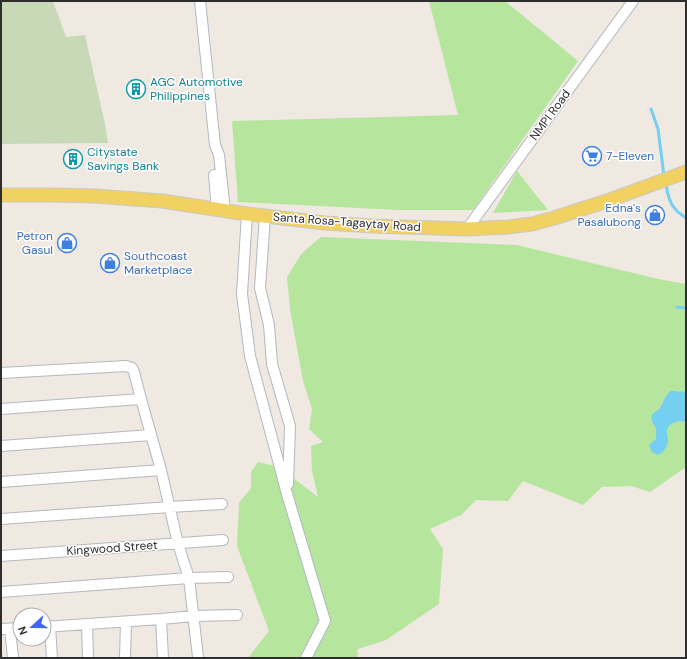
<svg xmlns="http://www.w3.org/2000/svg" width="687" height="659" font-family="'DM Sans',sans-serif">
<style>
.green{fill:#b6e59e}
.cemetery{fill:#c8d9b8}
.water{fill:#75cff0}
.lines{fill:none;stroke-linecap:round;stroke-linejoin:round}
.stream{stroke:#75cff0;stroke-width:3}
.minor-casing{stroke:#b4b7c1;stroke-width:12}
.major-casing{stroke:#c9c9c9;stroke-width:15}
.minor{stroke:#fff;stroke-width:10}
.major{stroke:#f2d163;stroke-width:13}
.labels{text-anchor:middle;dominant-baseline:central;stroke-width:3;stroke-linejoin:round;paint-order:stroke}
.culture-label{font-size:12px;fill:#0d838f;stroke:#fff;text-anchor:start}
.street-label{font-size:12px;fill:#2e2e2e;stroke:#fff}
.shop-label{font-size:12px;fill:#366cbe;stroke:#fff;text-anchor:start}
</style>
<rect width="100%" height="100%" fill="#efe9e1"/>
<path class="green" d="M 429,1 L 505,1 L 578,61 L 473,210 L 399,210 L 238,202 L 232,121 L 458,115 Z
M 517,171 L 548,210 L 493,213 Z
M 321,237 L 517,245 L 658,279 L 686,284 L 686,467 L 650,492 L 631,486 L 602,487 L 583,505 L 523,481 L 508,501 L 476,500 L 461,515 L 430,529 L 443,549 L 439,604 L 386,640 L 358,649 L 357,658 L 248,658 L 269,631 L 237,546 L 239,503 L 251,488 L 251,472 L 258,462 L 279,467 L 318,497 L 312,471 L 311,446 L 323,442 L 309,429 L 312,409 L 303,381 L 290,309 L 287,277 L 302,253 Z"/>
<path class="cemetery" d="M 1,1 L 53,1 L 66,37 L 85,35 L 105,124 L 108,143 L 1,144 Z"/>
<path class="water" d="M 671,391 L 675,391 L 679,392 L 682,391 L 686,393 L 686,422 C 679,420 669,422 667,430 C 666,433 668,436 668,439 C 669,445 663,453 658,455 L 652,452 L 649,446 L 652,442 L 656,439 C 656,435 657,431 655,426 C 654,424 652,423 652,421 C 649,413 657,412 660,408 C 664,402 664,396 671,391 Z"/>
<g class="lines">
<path class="stream" d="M 651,109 L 658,129 L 664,176
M 666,183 C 667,193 669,203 676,210 C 678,213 683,215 686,218
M 677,307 L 686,308"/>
<g class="minor-casing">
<path id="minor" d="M 200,1 L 215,145 L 219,155 L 225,211
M 214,175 L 217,210
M 247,214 L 242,294 L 250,356 L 287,494 L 325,621 L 306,658
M 265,216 L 260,288 L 269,325 L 272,364 L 290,426 L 288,484
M 467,229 L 633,1
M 1,373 L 126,366 L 132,368 L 134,372 L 141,399 L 161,470 L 178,544 L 189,578 L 198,657
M 1,409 L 141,399
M 1,446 L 151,435
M 1,482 L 161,470
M 1,519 L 170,507 L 222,504
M 1,556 L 223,540
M 1,592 L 189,578 L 228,577
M 161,619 L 163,658
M 87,624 L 88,658
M 50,626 L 52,658
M 44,627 L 161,619 L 194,616 L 237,615
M 1,629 L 20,628
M 10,629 L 13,658
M 125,658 L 126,622"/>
</g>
<g class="major-casing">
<path id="major" d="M 1,195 L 49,195 L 95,196 L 162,201 L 247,214 L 325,223 L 372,226 L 467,229 L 508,227 L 532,224 L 554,218 L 607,201 L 686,172"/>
</g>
<use href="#minor" class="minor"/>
<use href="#major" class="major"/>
</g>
<defs>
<g id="building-ring" transform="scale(1)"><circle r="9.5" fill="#fff" stroke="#0f9aa8" stroke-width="1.5"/><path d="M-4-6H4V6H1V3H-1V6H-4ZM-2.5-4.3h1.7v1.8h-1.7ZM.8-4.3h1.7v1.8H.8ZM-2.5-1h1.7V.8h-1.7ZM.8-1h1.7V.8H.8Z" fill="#0f9aa8"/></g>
<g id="supermarket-ring" transform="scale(1)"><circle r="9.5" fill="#fff" stroke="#3f7fe0" stroke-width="1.5"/><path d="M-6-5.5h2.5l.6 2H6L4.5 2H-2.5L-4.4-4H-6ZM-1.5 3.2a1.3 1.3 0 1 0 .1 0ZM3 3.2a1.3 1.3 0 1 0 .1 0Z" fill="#3f7fe0"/></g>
<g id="shop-ring" transform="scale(1)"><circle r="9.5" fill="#fff" stroke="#3f7fe0" stroke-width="1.5"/><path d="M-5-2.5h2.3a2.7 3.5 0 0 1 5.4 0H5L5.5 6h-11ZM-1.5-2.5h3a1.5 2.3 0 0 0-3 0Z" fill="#3f7fe0"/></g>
</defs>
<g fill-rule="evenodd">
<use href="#building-ring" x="136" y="89"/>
<use href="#supermarket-ring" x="592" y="156"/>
<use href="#building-ring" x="73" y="159"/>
<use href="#shop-ring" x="655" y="215"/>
<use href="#shop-ring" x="67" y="243"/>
<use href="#shop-ring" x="110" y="263"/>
</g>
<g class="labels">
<g class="culture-label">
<text x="150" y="82">AGC Automotive<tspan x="150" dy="14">Philippines</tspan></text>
<text x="87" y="152">Citystate<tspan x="87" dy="14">Savings Bank</tspan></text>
</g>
<g class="street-label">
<text transform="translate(550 115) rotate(-54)">NMPI Road</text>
<text transform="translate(347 222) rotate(4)">Santa Rosa-Tagaytay Road</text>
<text transform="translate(112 548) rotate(-4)">Kingwood Street</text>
</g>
<g class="shop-label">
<text x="606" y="156">7-Eleven</text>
<text x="641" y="208" text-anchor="end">Edna's<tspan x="641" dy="14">Pasalubong</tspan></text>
<text x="53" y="236" text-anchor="end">Petron<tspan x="53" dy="14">Gasul</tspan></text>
<text x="124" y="256">Southcoast<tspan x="124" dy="14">Marketplace</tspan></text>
</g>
</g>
<rect width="687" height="659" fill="none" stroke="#2e2e2e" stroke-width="4"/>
<g transform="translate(32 627) rotate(249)"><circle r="19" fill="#ffffff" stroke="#ababab"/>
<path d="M0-3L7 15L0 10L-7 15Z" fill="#4264fb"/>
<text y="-6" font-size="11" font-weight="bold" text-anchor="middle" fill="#2e2e2e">N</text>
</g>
</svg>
